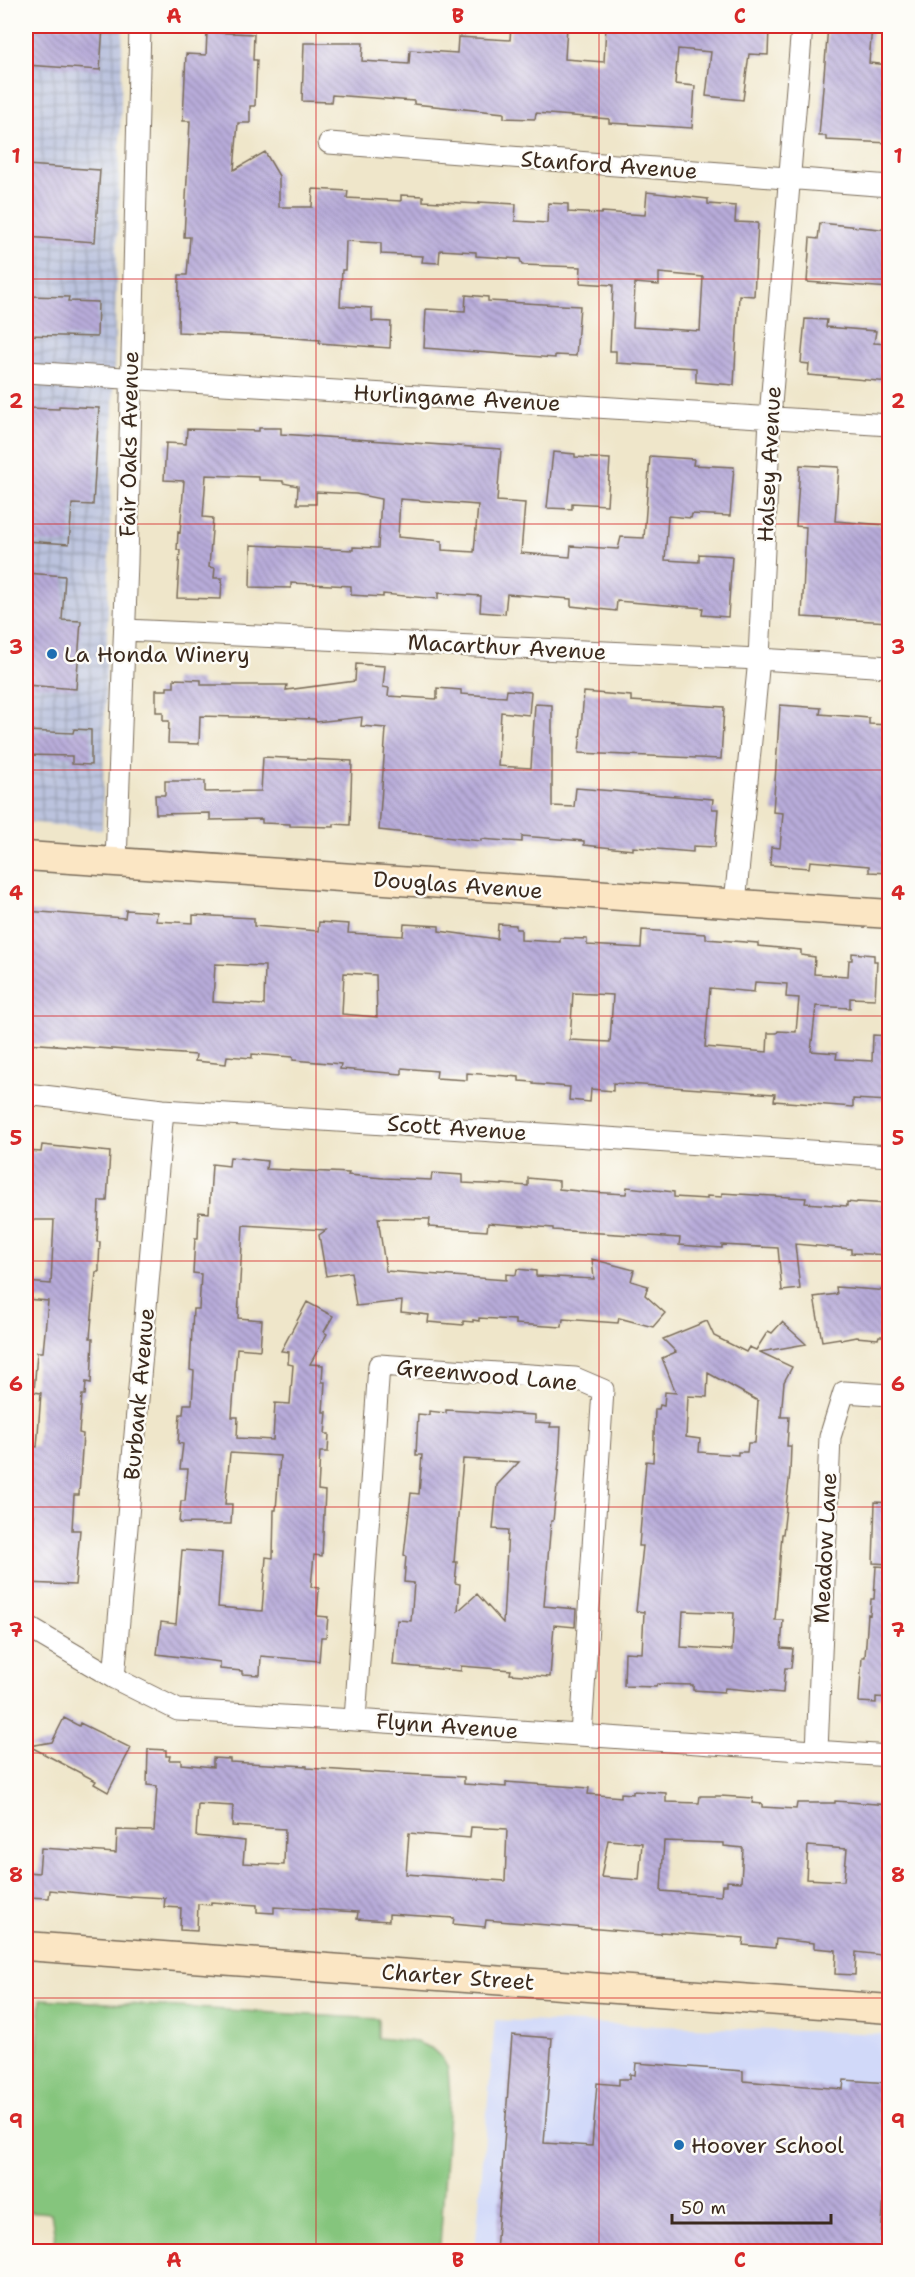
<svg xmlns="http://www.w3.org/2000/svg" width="915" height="2277" font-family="'Shantell Sans',sans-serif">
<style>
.built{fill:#d1d9f9}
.industrial{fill:url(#industrial-grid)}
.pitch{fill:#85c57d;stroke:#60784e;stroke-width:1.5}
.building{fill:url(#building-back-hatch);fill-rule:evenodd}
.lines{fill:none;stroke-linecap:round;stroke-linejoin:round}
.street-casing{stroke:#7a6c5a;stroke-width:23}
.secondary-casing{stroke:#7a6c5a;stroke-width:31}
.street{stroke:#fff;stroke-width:21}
.secondary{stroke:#fbe6c4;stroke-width:28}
.grid{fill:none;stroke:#d62828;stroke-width:1.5;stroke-opacity:0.55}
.poi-dot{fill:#1f6fb2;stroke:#fdfcf7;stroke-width:2}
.labels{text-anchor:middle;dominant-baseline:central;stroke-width:5;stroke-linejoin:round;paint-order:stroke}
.street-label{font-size:22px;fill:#3b2a1e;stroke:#fdfcf7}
.poi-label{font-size:22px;fill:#3b2a1e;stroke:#fdfcf7;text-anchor:start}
.neatline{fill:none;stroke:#d62828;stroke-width:2}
.grid-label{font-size:20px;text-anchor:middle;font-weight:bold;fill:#d62828}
</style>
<defs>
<pattern id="industrial-grid" width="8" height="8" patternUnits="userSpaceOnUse" patternTransform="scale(1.5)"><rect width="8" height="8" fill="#bbc3de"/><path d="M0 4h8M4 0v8" fill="none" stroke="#999fb3"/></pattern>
<pattern id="building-back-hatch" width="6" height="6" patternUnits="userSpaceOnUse" patternTransform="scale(1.5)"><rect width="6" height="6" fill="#b8acda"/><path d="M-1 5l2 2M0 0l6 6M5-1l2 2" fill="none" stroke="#978cb0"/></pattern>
</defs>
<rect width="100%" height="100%" fill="#fdfcf7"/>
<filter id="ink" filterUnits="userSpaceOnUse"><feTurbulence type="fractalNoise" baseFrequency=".0167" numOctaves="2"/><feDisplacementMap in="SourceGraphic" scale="12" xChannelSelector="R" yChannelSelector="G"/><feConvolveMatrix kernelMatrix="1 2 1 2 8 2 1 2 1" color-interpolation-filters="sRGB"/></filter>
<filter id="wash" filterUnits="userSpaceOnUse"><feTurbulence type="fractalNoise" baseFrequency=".008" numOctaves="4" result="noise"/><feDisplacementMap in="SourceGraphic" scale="24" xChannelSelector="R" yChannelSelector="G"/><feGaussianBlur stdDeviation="1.35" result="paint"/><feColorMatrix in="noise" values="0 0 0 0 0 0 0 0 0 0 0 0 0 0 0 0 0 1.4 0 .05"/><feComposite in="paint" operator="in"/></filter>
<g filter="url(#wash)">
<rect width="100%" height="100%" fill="#efe6ca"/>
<path class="built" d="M 495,2020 L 889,2034 L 889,2251 L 475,2252 Z"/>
<path class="industrial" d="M 26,26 L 123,26 L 102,830 L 26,822 Z"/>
<path class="pitch" d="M 41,1999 L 378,2019 L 378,2038 L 416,2042 L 431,2048 L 442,2058 L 448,2069 L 450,2097 L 440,2246 L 457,2248 L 457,2251 L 57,2251 L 51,2213 L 26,2211 Z"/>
<g id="blocks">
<path class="building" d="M 26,26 L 103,26 L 100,70 L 26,65 Z
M 511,26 L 567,26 L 565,59 L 604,62 L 606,26 L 685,26 L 747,31 L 747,27 L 769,28 L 768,55 L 749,54 L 743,100 L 706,96 L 711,52 L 678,49 L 675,84 L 695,86 L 692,128 L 609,123 L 609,119 L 536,113 L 535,119 L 504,118 L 504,113 L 414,104 L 414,101 L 332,95 L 331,102 L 302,101 L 304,43 L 363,43 L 362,61 L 409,64 L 410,50 L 457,53 L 458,37 L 510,40 Z
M 828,26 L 872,26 L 869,63 L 890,65 L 890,143 L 826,140 L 826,136 L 819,136 Z
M 207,32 L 254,34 L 253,60 L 257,60 L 255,106 L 250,106 L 250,123 L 238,123 L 234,170 L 265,152 L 279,176 L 279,207 L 312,207 L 313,189 L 348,191 L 347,198 L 401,201 L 401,195 L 423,196 L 423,201 L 479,204 L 479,202 L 516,204 L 515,221 L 547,223 L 548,203 L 568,204 L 568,212 L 601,214 L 602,212 L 645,215 L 647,192 L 708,199 L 708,204 L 736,206 L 735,222 L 758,223 L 754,296 L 739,295 L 734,385 L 696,382 L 696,368 L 616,363 L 616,351 L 610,351 L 613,285 L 580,283 L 581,267 L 522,265 L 520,259 L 476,256 L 476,252 L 440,250 L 439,263 L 422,262 L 423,256 L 381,254 L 381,243 L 346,241 L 345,270 L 342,270 L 340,306 L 372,308 L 372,321 L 391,322 L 390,348 L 319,343 L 320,340 L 270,336 L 178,332 L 179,275 L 187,275 L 190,237 L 184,237 L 190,121 L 183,121 L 186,54 L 206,55 ZM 659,273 L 703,277 L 700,331 L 633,327 L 635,283 L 659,285 Z
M 26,165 L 100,170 L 95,242 L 26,237 Z
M 820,223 L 890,230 L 890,288 L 807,282 L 810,238 L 818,239 Z
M 466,295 L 488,297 L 488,301 L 580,306 L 576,356 L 555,355 L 555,358 L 424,348 L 426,309 L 465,311 Z
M 26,296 L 69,297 L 68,301 L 98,302 L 97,337 L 26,335 Z
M 805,319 L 827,320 L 826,327 L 876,331 L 874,343 L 890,344 L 890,382 L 808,375 L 809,364 L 801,363 Z
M 59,406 L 99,408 L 93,505 L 72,504 L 69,544 L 26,541 L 28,431 L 26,431 L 26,408 L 59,409 Z
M 259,428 L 281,428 L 281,434 L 501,449 L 497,501 L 525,503 L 521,553 L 570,557 L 571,546 L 618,549 L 621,537 L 644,538 L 650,456 L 694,459 L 693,465 L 734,467 L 730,516 L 692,514 L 691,518 L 668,516 L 665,560 L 699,562 L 699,554 L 732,556 L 728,617 L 702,615 L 703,608 L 617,601 L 616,611 L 571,606 L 571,599 L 507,594 L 505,614 L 480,612 L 481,596 L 438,593 L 438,599 L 383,594 L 383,597 L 351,595 L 351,586 L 291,583 L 291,588 L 250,587 L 251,545 L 353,550 L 353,547 L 378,548 L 381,499 L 356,494 L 316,492 L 316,504 L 297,504 L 298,486 L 283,483 L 283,481 L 259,480 L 259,477 L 206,475 L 203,517 L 213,518 L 209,567 L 215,568 L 214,578 L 222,578 L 221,599 L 177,598 L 180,550 L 177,550 L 178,532 L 180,533 L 184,481 L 164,480 L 166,443 L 186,444 L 187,429 L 259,431 ZM 400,499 L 478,505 L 474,552 L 442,550 L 442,541 L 398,537 Z
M 553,452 L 575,454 L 575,457 L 610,459 L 607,505 L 572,503 L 572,509 L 547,508 Z
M 800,465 L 839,467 L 835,521 L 886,525 L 884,572 L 890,572 L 890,622 L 802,617 L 806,527 L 796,526 Z
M 26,573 L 65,576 L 62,620 L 81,621 L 76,689 L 26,685 Z
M 356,664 L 385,666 L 383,687 L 389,688 L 388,696 L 437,699 L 437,688 L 461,690 L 461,694 L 506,697 L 507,690 L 531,692 L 529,715 L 501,712 L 498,766 L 531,768 L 535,704 L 552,705 L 552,806 L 574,807 L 576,788 L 713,799 L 712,809 L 718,809 L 715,847 L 693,846 L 693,852 L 633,847 L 633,850 L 584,845 L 584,841 L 522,836 L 522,842 L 481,839 L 481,841 L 379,830 L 386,728 L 361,726 L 362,717 L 316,722 L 315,719 L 200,716 L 199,744 L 168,743 L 169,721 L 163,721 L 163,712 L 156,712 L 156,690 L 167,690 L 167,687 L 174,687 L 174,679 L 201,680 L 201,685 L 287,685 L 286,690 L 355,681 Z
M 584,692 L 631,696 L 631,701 L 724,707 L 721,759 L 579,753 Z
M 780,705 L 821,708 L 820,714 L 869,718 L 869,724 L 890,725 L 890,873 L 869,872 L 869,866 L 810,861 L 809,868 L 770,865 L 771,847 L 780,848 L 783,813 L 773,812 Z
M 74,729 L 91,730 L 91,765 L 72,764 L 72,756 L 26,755 L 26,731 L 73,733 Z
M 263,757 L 352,761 L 350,825 L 334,824 L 334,827 L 290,826 L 290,824 L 262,823 L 262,819 L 210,820 L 210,813 L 156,814 L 155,795 L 165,795 L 165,781 L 205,781 L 205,792 L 261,791 Z
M 126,910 L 157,912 L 156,921 L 193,923 L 193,915 L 254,918 L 254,926 L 318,931 L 319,922 L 349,924 L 348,933 L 403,936 L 404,924 L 439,926 L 439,931 L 497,939 L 498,924 L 516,925 L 516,929 L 521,929 L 521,940 L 560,942 L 560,938 L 587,939 L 587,945 L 641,948 L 642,930 L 706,934 L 706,939 L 758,943 L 758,946 L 801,950 L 801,955 L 815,957 L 814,974 L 848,976 L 849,960 L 852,960 L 852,953 L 874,955 L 874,961 L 877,961 L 875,999 L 850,998 L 850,1008 L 816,1006 L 811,1051 L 837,1053 L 836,1059 L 872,1061 L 873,1035 L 890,1036 L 890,1101 L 853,1099 L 853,1107 L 774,1101 L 775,1094 L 613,1083 L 613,1091 L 591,1089 L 590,1102 L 569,1100 L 570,1087 L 533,1084 L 533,1082 L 519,1081 L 519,1077 L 467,1073 L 467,1080 L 436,1078 L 437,1071 L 402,1068 L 402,1074 L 340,1069 L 341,1064 L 293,1060 L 293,1057 L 252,1054 L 252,1058 L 227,1056 L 226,1064 L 195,1061 L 196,1055 L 26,1043 L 26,911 L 125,918 ZM 215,964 L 265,966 L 264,1005 L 213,1002 ZM 344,973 L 376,975 L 377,1017 L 342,1014 ZM 755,982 L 787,984 L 786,997 L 799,998 L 796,1032 L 778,1031 L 777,1033 L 768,1033 L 767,1052 L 705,1047 L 710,988 L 754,992 ZM 573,993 L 613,995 L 610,1042 L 570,1040 Z
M 42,1145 L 110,1152 L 107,1201 L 99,1201 L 97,1242 L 100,1242 L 99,1263 L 99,1272 L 96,1272 L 90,1338 L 93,1338 L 91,1383 L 86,1382 L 85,1395 L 82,1395 L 79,1433 L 83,1434 L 79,1495 L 74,1495 L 72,1530 L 80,1530 L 75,1585 L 27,1583 L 34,1515 L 26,1515 L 26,1446 L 37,1447 L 41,1393 L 34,1392 L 37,1352 L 43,1352 L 48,1301 L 26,1299 L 26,1282 L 51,1284 L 54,1220 L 26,1220 L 26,1151 L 41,1152 Z
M 230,1157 L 267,1161 L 266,1169 L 349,1173 L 348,1175 L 384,1178 L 431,1180 L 432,1173 L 463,1175 L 463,1183 L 502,1185 L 502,1184 L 528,1186 L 528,1178 L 559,1181 L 559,1189 L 588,1192 L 626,1194 L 627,1187 L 674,1192 L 674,1197 L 707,1199 L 707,1196 L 722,1197 L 722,1193 L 806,1198 L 805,1203 L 847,1206 L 847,1202 L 856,1203 L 857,1202 L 890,1204 L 890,1255 L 851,1253 L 851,1249 L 795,1244 L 800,1289 L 782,1291 L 778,1248 L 722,1245 L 722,1248 L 679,1245 L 680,1238 L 553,1230 L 553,1228 L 488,1223 L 487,1231 L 429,1227 L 430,1219 L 378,1218 L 386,1271 L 506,1280 L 506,1274 L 516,1275 L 517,1269 L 536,1271 L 536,1276 L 594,1279 L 592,1259 L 634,1270 L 631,1281 L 648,1286 L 645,1295 L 665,1313 L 653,1327 L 619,1318 L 618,1323 L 563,1319 L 562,1327 L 515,1324 L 515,1320 L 479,1318 L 479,1321 L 473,1320 L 473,1322 L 463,1321 L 463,1325 L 428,1322 L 429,1315 L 401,1312 L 402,1301 L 356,1306 L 351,1272 L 326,1276 L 319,1235 L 326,1230 L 243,1225 L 238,1318 L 262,1320 L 260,1350 L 237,1348 L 232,1417 L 238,1417 L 237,1438 L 273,1440 L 275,1403 L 290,1404 L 293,1365 L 288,1364 L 289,1352 L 281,1351 L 307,1302 L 333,1316 L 324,1332 L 327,1334 L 310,1364 L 323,1365 L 322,1382 L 325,1382 L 323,1412 L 327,1412 L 325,1434 L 329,1434 L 328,1452 L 320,1452 L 318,1490 L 325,1491 L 322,1556 L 314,1555 L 311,1587 L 319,1588 L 317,1616 L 328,1617 L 326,1637 L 321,1637 L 319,1661 L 261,1656 L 260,1675 L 242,1674 L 242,1671 L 220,1669 L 220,1662 L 157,1654 L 161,1622 L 176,1624 L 182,1550 L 222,1553 L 218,1607 L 262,1611 L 266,1557 L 273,1558 L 274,1510 L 276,1510 L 280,1456 L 230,1453 L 225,1504 L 232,1504 L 231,1524 L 179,1523 L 181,1501 L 185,1501 L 188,1469 L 180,1469 L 183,1444 L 178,1443 L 180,1414 L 183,1414 L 184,1404 L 192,1404 L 194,1371 L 190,1370 L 193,1309 L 199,1309 L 201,1274 L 193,1273 L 195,1238 L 198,1238 L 199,1212 L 209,1213 L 212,1164 L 229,1166 Z
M 836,1287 L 890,1291 L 890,1336 L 879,1336 L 878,1339 L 856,1337 L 841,1340 L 840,1338 L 822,1341 L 814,1297 L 837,1294 Z
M 707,1321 L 714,1336 L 746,1352 L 749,1347 L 756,1350 L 768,1331 L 772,1333 L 782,1322 L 806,1344 L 760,1352 L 792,1367 L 784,1382 L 781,1417 L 789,1417 L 787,1446 L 791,1446 L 790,1472 L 783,1534 L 782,1534 L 775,1620 L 783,1620 L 781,1648 L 793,1649 L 791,1668 L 785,1668 L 783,1693 L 725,1688 L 724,1692 L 693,1690 L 693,1685 L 657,1684 L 656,1687 L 624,1686 L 625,1652 L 642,1653 L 644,1612 L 636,1611 L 643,1546 L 639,1546 L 646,1461 L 653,1462 L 655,1409 L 659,1409 L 660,1405 L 664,1406 L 665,1392 L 676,1393 L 662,1358 L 676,1352 L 663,1339 ZM 708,1373 L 758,1401 L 755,1443 L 748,1443 L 747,1452 L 738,1452 L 738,1455 L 699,1452 L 700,1439 L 686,1437 L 688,1396 L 707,1397 ZM 683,1611 L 734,1613 L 732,1650 L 681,1647 Z
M 446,1410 L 535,1415 L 535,1422 L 551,1423 L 550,1427 L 561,1427 L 559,1463 L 553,1521 L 551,1521 L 544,1606 L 576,1609 L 575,1627 L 554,1625 L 550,1677 L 510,1674 L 511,1670 L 461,1666 L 461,1671 L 393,1665 L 397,1620 L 411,1621 L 414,1583 L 404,1582 L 406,1556 L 404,1555 L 411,1493 L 419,1494 L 422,1455 L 416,1455 L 418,1414 L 429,1415 L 429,1411 L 446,1413 ZM 463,1459 L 519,1462 L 497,1485 L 493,1529 L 508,1530 L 503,1623 L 477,1594 L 458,1611 L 460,1584 L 455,1583 L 457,1562 L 454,1562 Z
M 875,1502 L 890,1503 L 890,1564 L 873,1563 Z
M 876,1566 L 890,1567 L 890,1698 L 876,1697 L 876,1703 L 859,1702 L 862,1657 L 865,1657 L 868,1614 L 870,1615 L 871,1599 L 874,1599 Z
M 64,1718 L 79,1726 L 80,1723 L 131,1748 L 108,1792 L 94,1784 L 96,1781 L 29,1746 L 52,1742 Z
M 148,1749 L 166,1750 L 166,1756 L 170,1756 L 169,1760 L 181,1760 L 181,1764 L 213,1767 L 213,1758 L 230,1759 L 230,1762 L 307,1766 L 307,1768 L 382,1773 L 464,1777 L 464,1784 L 506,1787 L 506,1782 L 589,1788 L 588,1794 L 621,1797 L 621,1793 L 633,1794 L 633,1791 L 666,1793 L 666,1802 L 699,1803 L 700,1796 L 720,1796 L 753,1798 L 752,1803 L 762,1804 L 762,1807 L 796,1809 L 797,1803 L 835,1803 L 835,1801 L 890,1805 L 890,1956 L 856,1952 L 855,1975 L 835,1974 L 836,1950 L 814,1948 L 814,1943 L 776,1939 L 775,1948 L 743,1945 L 744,1938 L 661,1932 L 661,1934 L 486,1920 L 485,1927 L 453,1924 L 454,1918 L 389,1914 L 389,1921 L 357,1919 L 358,1912 L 274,1907 L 274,1913 L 257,1912 L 257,1905 L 211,1902 L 211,1905 L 198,1904 L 197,1931 L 180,1930 L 181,1908 L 164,1907 L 165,1898 L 131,1896 L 131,1898 L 50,1890 L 49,1898 L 26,1897 L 26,1872 L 39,1873 L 41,1848 L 116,1853 L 117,1830 L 154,1831 L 157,1786 L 147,1785 ZM 198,1804 L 233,1806 L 232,1826 L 285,1829 L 284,1865 L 243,1863 L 245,1841 L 196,1836 ZM 471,1827 L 507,1829 L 505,1881 L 406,1874 L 409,1833 L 470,1838 ZM 608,1840 L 642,1843 L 639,1880 L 601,1877 ZM 664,1841 L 724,1843 L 724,1846 L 743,1848 L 741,1882 L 727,1881 L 727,1885 L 722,1885 L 721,1896 L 661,1891 ZM 808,1846 L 847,1849 L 844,1881 L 806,1879 Z
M 512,2035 L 552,2038 L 544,2143 L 592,2146 L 597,2083 L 619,2085 L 619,2079 L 630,2079 L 630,2074 L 635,2075 L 636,2063 L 743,2071 L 743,2081 L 843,2089 L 844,2080 L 890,2083 L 885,2166 L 890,2166 L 890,2183 L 885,2182 L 880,2252 L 496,2252 Z"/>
</g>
</g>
<g filter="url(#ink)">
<use href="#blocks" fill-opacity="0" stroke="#7a6c5a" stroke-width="1.5"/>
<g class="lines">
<g class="street-casing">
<path id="street" d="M 329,143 L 890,186
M 26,372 L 890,425
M 125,630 L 759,659 L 890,667
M 116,862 L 127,562 L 140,26
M 735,903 L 759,659 L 770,417 L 802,26
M 26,1094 L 163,1110 L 890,1156
M 26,1626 L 114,1678 L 178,1710 L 355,1720 L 890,1756
M 114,1678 L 163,1110
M 355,1720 L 379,1365 L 575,1378 L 603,1390 L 581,1735
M 817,1751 L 830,1437 L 844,1392 L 890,1395"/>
</g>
<g class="secondary-casing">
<path id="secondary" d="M 26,856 L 890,914
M 26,1946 L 890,2009"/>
</g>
<use href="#street" class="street"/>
<use href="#secondary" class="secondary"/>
</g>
</g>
<path class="grid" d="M 316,26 L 316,2252M 599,26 L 599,2252M 26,279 L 890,279M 26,524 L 890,524M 26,770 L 890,770M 26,1016 L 890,1016M 26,1261 L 890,1261M 26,1507 L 890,1507M 26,1753 L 890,1753M 26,1998 L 890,1998"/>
<g class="poi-dot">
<circle cx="52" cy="654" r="6"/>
<circle cx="679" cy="2145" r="6"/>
</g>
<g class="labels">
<g class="street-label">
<text transform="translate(609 165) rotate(4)">Stanford Avenue</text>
<text transform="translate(457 398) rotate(3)">Hurlingame Avenue</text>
<text transform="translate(129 444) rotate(-89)">Fair Oaks Avenue</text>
<text transform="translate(769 464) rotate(-87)">Halsey Avenue</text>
<text transform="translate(507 647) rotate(3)">Macarthur Avenue</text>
<text transform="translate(458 885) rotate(4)">Douglas Avenue</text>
<text transform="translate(457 1128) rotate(4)">Scott Avenue</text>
<text transform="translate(487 1375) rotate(5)">Greenwood Lane</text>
<text transform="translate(139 1394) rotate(-85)">Burbank Avenue</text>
<text transform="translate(825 1548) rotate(-87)">Meadow Lane</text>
<text transform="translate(447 1726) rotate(4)">Flynn Avenue</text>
<text transform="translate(458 1977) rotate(4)">Charter Street</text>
</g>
<g class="poi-label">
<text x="64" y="654">La Honda Winery</text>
<text x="691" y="2145">Hoover School</text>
</g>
</g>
<rect width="915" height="2277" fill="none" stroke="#fdfcf7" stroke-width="66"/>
<path d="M672 2214v9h159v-9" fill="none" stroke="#3b2a1e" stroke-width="3"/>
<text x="681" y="2214" font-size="18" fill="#3b2a1e" stroke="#fdfcf7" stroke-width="4.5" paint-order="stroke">50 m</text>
<rect x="33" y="33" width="849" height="2211" class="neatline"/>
<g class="grid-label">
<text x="174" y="23">A</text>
<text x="458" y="23">B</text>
<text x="740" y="23">C</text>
<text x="16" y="163">1</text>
<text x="898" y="163">1</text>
<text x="16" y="408">2</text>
<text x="898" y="408">2</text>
<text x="16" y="654">3</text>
<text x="898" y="654">3</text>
<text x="16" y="900">4</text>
<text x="898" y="900">4</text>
<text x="16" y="1145">5</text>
<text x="898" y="1145">5</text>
<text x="16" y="1391">6</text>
<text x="898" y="1391">6</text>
<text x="16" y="1637">7</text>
<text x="898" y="1637">7</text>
<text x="16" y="1882">8</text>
<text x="898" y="1882">8</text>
<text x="16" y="2128">9</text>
<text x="898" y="2128">9</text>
<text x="174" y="2267">A</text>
<text x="458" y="2267">B</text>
<text x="740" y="2267">C</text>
</g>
</svg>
